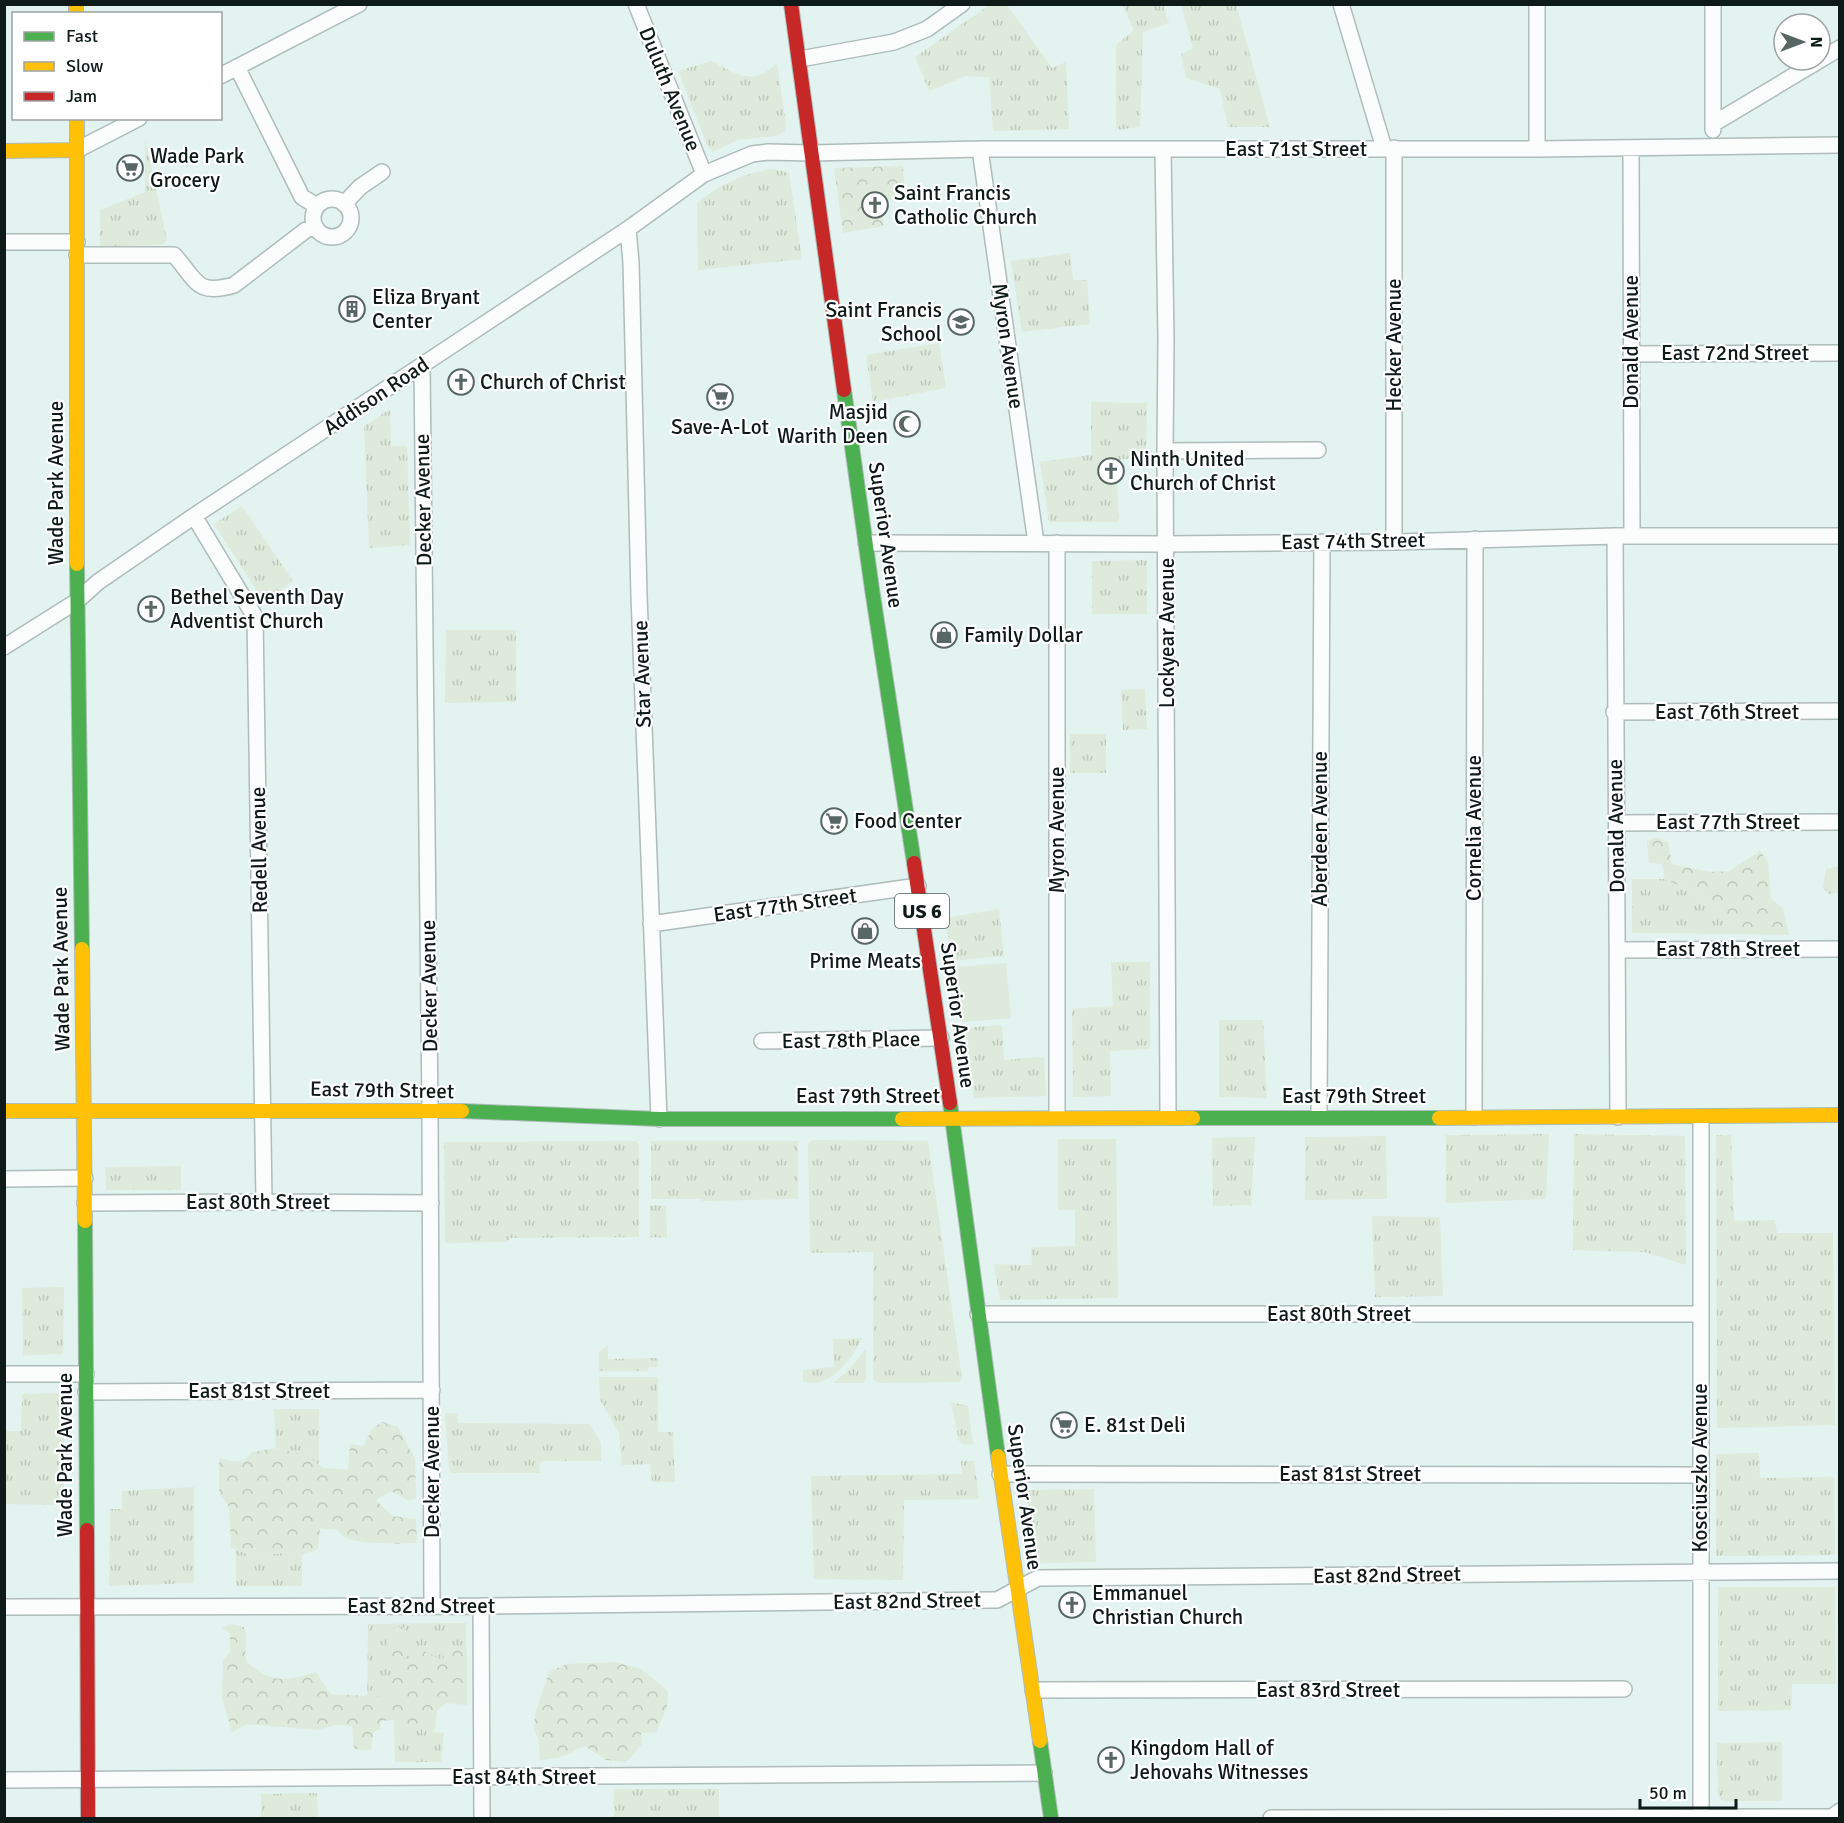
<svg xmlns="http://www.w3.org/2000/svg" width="1844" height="1823" font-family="Signika,sans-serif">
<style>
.grass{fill:url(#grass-tufts)}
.forest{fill:url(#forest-crowns)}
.garden{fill:#deeadb}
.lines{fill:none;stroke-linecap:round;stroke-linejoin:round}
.street-casing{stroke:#aebcba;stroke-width:18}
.fast-casing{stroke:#aebcba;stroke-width:16}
.slow-casing{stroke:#aebcba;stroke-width:16}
.jam-casing{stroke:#aebcba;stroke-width:16}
.street{stroke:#fbfdfd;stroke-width:15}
.fast{stroke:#4caf50;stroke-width:14}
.slow{stroke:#ffc107;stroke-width:14}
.jam{stroke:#c62828;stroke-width:14}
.labels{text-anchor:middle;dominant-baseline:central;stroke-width:4.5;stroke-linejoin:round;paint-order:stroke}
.shield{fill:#fff;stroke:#565f5d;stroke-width:1.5}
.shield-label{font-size:20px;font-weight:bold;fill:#0d1a18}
.street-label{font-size:21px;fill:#0d1a18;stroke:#fff}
.poi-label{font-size:21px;fill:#0d1a18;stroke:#fff;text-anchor:start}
</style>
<defs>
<pattern id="grass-tufts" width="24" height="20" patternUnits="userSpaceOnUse" patternTransform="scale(1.5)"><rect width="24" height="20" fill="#deeadb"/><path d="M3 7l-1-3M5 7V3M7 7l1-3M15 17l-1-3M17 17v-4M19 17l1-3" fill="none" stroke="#bdc8bb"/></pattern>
<pattern id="forest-crowns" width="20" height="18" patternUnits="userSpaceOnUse" patternTransform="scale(1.5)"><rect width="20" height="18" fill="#deeadb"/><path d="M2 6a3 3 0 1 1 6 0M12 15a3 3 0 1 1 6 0" fill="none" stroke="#bdc8bb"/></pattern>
</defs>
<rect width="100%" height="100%" fill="#e2f3f0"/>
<path class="grass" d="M 991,4 L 1007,5 L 1052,68 L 1066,62 L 1069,129 L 993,131 L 989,77 L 966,76 L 929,91 L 915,57 Z
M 1123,5 L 1163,5 L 1169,23 L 1143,32 L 1140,127 L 1116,130 L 1116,45 L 1134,30 Z
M 1181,5 L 1236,5 L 1270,127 L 1228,127 L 1220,89 L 1186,78 L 1181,54 L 1193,48 Z
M 711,61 C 736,74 753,87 777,63 L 786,124 L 785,131 L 777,136 L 737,140 L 713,152 L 708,147 L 678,71 Z
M 145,138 L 167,240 L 163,244 L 100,248 L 100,210 L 145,192 Z
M 775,169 L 789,173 L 802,259 L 698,270 L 697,203 C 721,184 744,172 775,169 Z
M 1070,253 L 1073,280 L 1087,280 L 1090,324 L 1022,332 L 1011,261 Z
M 939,343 L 946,388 L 873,402 L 866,355 Z
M 1091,402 L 1147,403 L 1146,457 L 1116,460 L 1119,522 L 1049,522 L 1040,462 L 1091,455 Z
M 390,409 L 391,446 L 407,446 L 410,545 L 369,548 L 364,426 Z
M 242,506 L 293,581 L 264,602 L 214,524 Z
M 1147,560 L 1147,614 L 1092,614 L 1092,561 Z
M 446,630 L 516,630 L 516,702 L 445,703 Z
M 1145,689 L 1147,729 L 1123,730 L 1121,690 Z
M 1070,734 L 1106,734 L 1106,773 L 1070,773 Z
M 1839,866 L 1839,893 L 1829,894 L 1823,888 L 1826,869 Z
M 1632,879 L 1665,879 L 1718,905 L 1730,927 L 1743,934 L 1632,933 Z
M 999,909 L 1004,956 L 952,961 L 945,918 Z
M 1111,962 L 1150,962 L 1150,1049 L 1110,1051 L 1111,1096 L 1073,1097 L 1072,1009 L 1113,1006 Z
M 1219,1020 L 1263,1020 L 1267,1098 L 1219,1097 Z
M 1002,1025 L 1004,1060 L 1044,1057 L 1046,1096 L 974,1098 L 964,1028 Z
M 1549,1134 L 1546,1199 L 1446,1203 L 1446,1135 Z
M 1574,1134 L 1685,1136 L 1686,1265 L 1645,1252 L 1573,1250 Z
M 1716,1135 L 1731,1135 L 1734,1221 L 1775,1220 L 1777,1233 L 1833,1233 L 1835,1425 L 1717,1428 Z
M 1386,1136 L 1387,1199 L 1305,1200 L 1305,1137 Z
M 1255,1137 L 1251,1205 L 1213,1206 L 1212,1138 Z
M 1058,1139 L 1116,1139 L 1118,1298 L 1000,1300 L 994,1264 L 1032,1265 L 1031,1247 L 1075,1246 L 1075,1210 L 1058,1210 Z
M 812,1140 L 928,1141 L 962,1379 L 958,1382 L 879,1383 L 873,1380 L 873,1252 L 810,1253 L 808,1144 Z
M 635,1141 L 639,1144 L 639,1237 L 510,1238 L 507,1242 L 445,1243 L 444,1142 Z
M 651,1141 L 798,1141 L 798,1199 L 702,1201 L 702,1199 L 651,1199 Z
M 181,1166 L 181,1190 L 106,1190 L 105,1167 Z
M 650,1205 L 666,1206 L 667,1238 L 650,1237 Z
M 1372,1216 L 1440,1217 L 1443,1296 L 1375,1297 Z
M 64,1287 L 63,1354 L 23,1355 L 22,1288 Z
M 862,1338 C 853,1358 828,1391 803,1381 L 803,1370 L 834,1367 L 833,1339 Z
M 608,1345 L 608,1359 L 658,1358 L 658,1367 L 649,1367 L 648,1371 L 599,1371 L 599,1352 Z
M 866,1349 L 866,1379 L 863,1383 L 833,1383 L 847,1372 Z
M 599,1377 L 658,1377 L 658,1432 L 673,1432 L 675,1482 L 652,1482 L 650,1464 L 622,1465 L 619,1433 L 600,1400 Z
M 64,1393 L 64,1505 L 5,1504 L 5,1431 L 21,1431 L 22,1394 Z
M 951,1402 L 968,1406 L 973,1444 L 965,1445 L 959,1441 Z
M 274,1409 L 319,1409 L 319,1466 L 306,1455 L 276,1448 Z
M 445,1413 L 457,1414 L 458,1423 L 590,1424 L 601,1444 L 601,1461 L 541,1461 L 539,1467 L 540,1473 L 452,1473 L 449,1469 Z
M 1759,1453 L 1760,1478 L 1834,1477 L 1835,1555 L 1716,1556 L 1716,1454 Z
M 961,1461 L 974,1461 L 979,1499 L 904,1500 L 903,1580 L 814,1579 L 811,1476 L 962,1474 Z
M 194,1487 L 194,1583 L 109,1586 L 110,1509 L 122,1509 L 122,1491 Z
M 1094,1489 L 1096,1562 L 1037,1563 L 1026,1490 Z
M 236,1549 L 253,1557 L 289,1552 L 302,1555 L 302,1586 L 236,1586 Z
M 1718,1587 L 1835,1587 L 1836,1684 L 1792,1684 L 1791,1710 L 1718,1711 Z
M 466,1623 L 467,1701 L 444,1701 L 433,1713 L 433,1732 L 444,1733 L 441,1762 L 395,1762 L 394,1714 L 367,1714 L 368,1624 Z
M 1782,1742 L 1782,1801 L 1722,1801 L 1718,1795 L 1717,1743 Z
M 614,1789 L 719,1789 L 719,1818 L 614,1818 Z
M 317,1793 L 318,1818 L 261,1818 L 261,1794 Z"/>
<path class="forest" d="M 903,166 L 905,198 L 882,201 L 884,226 L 843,233 L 834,168 Z
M 1657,837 L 1668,842 L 1672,864 L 1710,872 L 1729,871 L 1760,851 L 1768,862 L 1771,899 L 1783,908 L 1789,935 L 1743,934 L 1730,927 L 1718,905 L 1665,879 L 1662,864 L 1649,863 L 1647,841 Z
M 383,1422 L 398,1427 L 415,1459 L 416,1498 L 409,1501 L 391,1491 L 376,1500 L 392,1516 L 416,1519 L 417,1543 C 402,1544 357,1544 345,1537 C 342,1535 340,1532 338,1530 L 320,1528 L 318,1549 L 302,1555 L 289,1552 L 253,1557 L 231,1547 L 229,1507 L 219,1492 L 219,1457 L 230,1461 L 243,1462 L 252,1452 L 276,1448 L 306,1455 L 323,1468 L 348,1470 L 350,1444 L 364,1446 L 372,1428 Z
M 230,1624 L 244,1627 C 249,1641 243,1649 247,1663 C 254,1667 261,1673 268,1676 C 282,1683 302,1676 316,1672 L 330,1694 L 393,1697 L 386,1689 L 392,1683 C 395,1659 380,1650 395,1626 L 404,1627 L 404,1660 L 424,1651 L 442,1660 L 448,1649 L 457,1645 L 467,1652 L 467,1705 L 446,1703 L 437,1711 L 435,1730 L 392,1720 L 381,1721 L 380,1729 L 373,1732 L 371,1750 L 354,1749 L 352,1726 L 334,1725 L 317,1730 L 247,1724 L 232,1732 L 222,1698 L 223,1661 L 230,1652 L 230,1633 L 222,1628 Z
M 615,1662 L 641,1669 L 668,1691 L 667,1707 L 656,1732 L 641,1733 L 642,1744 L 626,1762 L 606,1760 L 585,1746 L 561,1757 L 540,1760 L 539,1740 L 534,1730 L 535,1714 L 549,1672 L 567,1664 Z"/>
<path class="garden" d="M 1006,963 L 1011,1018 L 962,1022 L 957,967 Z"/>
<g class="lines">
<g class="street-casing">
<path id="street" d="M 636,4 L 704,174
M 1341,4 L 1384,148
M 800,59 L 894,42 L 927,29 L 962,4
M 237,67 L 302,197 L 317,206
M 220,76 L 359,4
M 1713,124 L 1840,48
M 1713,130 L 1713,4
M 1394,148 L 1394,542
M 1631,148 L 1632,536
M 980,149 L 1036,543
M 1537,149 L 1537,4
M 77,150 L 139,118
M 1163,150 L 1166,340 L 1165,451 L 1168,1117
M313 218a19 19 0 1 1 38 0a19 19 0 1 1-38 0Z
M 344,204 L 360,187 L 382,172
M 628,229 L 631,262 L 639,596 L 659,1119
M 4,242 L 77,242
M 77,255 L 174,255 C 197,280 195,296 234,285 L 306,230 L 315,227
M 1631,354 L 1840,353
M 422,365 L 430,1110 L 432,1606
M 1165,451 L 1318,450
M 194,516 L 255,617 L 264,1202
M 1615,536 L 1618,1117
M 866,543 L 1166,544 L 1394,542 L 1615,536 L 1840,536
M 1057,543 L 1057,1117
M 4,647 L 77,601 L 98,582 L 194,516 L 628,229 L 704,174 L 752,154 L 768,152 L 811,153 L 980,149 L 1537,149 L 1840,145
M 1614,712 L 1840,711
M 1617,823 L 1840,822
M 651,924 L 918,886
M 1617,950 L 1840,949
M 762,1041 L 941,1038
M 1319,1117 L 1322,542
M 1474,1117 L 1475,539
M 1701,1117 L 1701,1818
M 4,1179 L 85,1178
M 85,1203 L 264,1202 L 431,1203
M 978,1314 L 1701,1314
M 4,1374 L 86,1374
M 86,1392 L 432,1390
M 1000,1474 L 1700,1475
M 481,1606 L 482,1818
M 4,1607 L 481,1606 L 992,1600 L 997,1600 L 1038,1578 L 1840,1571
M 1033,1690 L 1624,1689
M 4,1780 L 1044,1773
M 1271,1818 L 1832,1817 L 1840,1811"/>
</g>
<g class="fast-casing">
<path id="fast" d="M 844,390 L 872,589 L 914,863
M 77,564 L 82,949
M 950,1103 L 998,1456
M 462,1111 L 659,1119 L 902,1119
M 1193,1118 L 1439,1118
M 85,1221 L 87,1530
M 1040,1741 L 1051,1818"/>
</g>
<g class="slow-casing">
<path id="slow" d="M 76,4 L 76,14
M 77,118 L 77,564
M 4,151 L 77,150
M 82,949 L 85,1221
M 4,1111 L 462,1111
M 1439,1118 L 1840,1115
M 902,1119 L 1193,1118
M 998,1456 L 1040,1741"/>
</g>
<g class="jam-casing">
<path id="jam" d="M 791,4 L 844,390
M 914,863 L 950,1103
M 87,1530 L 88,1818"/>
</g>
<use href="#street" class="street"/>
<use href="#fast" class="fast"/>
<use href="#slow" class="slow"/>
<use href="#jam" class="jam"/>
</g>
<defs>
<g id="supermarket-ring" transform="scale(1.35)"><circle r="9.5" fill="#fff" stroke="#586664" stroke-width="1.5"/><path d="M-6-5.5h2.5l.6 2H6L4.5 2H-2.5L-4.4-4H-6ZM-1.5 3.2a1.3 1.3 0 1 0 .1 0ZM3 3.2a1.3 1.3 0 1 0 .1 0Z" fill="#586664"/></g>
<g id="church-ring" transform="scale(1.35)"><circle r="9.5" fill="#fff" stroke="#586664" stroke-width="1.5"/><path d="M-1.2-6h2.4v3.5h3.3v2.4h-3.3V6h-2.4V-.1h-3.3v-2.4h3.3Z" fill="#586664"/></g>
<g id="building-ring" transform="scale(1.35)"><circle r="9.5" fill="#fff" stroke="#586664" stroke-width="1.5"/><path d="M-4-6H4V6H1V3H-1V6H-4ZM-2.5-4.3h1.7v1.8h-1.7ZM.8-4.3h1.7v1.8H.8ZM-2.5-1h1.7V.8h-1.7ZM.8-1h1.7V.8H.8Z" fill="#586664"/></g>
<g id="school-ring" transform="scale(1.35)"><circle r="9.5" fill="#fff" stroke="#586664" stroke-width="1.5"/><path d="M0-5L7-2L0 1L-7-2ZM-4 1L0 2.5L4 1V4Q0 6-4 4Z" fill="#586664"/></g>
<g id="mosque-ring" transform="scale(1.35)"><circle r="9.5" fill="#fff" stroke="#586664" stroke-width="1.5"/><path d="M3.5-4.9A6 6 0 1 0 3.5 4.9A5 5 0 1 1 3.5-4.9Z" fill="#586664"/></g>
<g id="shop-ring" transform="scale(1.35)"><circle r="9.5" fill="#fff" stroke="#586664" stroke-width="1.5"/><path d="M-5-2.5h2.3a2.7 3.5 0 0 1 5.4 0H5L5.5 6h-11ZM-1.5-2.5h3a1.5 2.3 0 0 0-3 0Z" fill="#586664"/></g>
</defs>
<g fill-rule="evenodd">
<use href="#supermarket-ring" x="130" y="168"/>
<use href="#church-ring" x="875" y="205"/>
<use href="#building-ring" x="352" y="309"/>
<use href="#school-ring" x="961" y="322"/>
<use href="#church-ring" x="461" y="382"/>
<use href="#supermarket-ring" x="720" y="397"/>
<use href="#mosque-ring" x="907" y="424"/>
<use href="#church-ring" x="1111" y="471"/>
<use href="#church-ring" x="151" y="609"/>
<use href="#shop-ring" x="944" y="635"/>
<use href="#supermarket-ring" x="834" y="821"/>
<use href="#shop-ring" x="865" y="931"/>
<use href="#supermarket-ring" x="1064" y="1425"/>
<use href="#church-ring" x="1072" y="1605"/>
<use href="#church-ring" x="1111" y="1760"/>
</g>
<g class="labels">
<rect class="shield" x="895" y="894" width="54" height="34" rx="4.5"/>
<g class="shield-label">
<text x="922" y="911">US 6</text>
</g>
<g class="street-label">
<text transform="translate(670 89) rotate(68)">Duluth Avenue</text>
<text x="1296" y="149">East 71st Street</text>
<text transform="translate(1631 342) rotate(-90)">Donald Avenue</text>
<text transform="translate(1394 345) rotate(-90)">Hecker Avenue</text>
<text transform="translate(1008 346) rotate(82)">Myron Avenue</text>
<text x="1735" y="353">East 72nd Street</text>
<text transform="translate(376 396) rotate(-34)">Addison Road</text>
<text transform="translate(56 483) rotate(-90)">Wade Park Avenue</text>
<text transform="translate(423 500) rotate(-91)">Decker Avenue</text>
<text transform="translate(886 535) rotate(82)">Superior Avenue</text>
<text transform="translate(1353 541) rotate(-1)">East 74th Street</text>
<text transform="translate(1167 633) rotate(-90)">Lockyear Avenue</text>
<text transform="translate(642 674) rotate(-92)">Star Avenue</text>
<text x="1727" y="712">East 76th Street</text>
<text x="1728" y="822">East 77th Street</text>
<text transform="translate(1616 826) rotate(-91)">Donald Avenue</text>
<text transform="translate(1474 828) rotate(-90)">Cornelia Avenue</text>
<text transform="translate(1320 829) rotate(-90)">Aberdeen Avenue</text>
<text transform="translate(1057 830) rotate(-90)">Myron Avenue</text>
<text transform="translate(259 850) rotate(-91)">Redell Avenue</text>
<text transform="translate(785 905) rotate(-8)">East 77th Street</text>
<text x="1728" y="949">East 78th Street</text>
<text transform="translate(61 969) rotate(-91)">Wade Park Avenue</text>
<text transform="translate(429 986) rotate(-91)">Decker Avenue</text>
<text transform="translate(958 1015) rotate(82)">Superior Avenue</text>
<text transform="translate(851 1040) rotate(-1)">East 78th Place</text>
<text transform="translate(382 1090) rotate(1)">East 79th Street</text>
<text x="868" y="1096">East 79th Street</text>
<text x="1354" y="1096">East 79th Street</text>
<text x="258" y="1202">East 80th Street</text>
<text x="1339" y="1314">East 80th Street</text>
<text x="259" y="1391">East 81st Street</text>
<text transform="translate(65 1455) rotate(-90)">Wade Park Avenue</text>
<text transform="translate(1700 1468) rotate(-90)">Kosciuszko Avenue</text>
<text transform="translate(432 1472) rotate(-90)">Decker Avenue</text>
<text x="1350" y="1474">East 81st Street</text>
<text transform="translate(1025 1497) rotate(82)">Superior Avenue</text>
<text transform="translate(1387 1575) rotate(-1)">East 82nd Street</text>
<text transform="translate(907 1601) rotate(-1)">East 82nd Street</text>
<text x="421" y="1606">East 82nd Street</text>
<text x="1328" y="1690">East 83rd Street</text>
<text x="524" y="1777">East 84th Street</text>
</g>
<g class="poi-label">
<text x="150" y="156">Wade Park<tspan x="150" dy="24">Grocery</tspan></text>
<text x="894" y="193">Saint Francis<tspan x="894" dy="24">Catholic Church</tspan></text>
<text x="372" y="297">Eliza Bryant<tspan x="372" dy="24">Center</tspan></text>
<text x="942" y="310" text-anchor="end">Saint Francis<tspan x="942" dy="24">School</tspan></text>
<text x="480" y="382">Church of Christ</text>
<text x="888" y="412" text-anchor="end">Masjid<tspan x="888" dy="24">Warith Deen</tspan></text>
<text x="720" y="427" text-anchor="middle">Save-A-Lot</text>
<text x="1130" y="459">Ninth United<tspan x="1130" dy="24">Church of Christ</tspan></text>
<text x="170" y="597">Bethel Seventh Day<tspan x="170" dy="24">Adventist Church</tspan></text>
<text x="964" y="635">Family Dollar</text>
<text x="854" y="821">Food Center</text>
<text x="865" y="961" text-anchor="middle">Prime Meats</text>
<text x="1084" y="1425">E. 81st Deli</text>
<text x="1092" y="1593">Emmanuel<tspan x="1092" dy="24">Christian Church</tspan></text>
<text x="1130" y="1748">Kingdom Hall of<tspan x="1130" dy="24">Jehovahs Witnesses</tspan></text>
</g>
</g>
<rect width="1844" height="1823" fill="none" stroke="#0d1a18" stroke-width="12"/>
<rect x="12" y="12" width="210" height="108" fill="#ffffff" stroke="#9ea3a3" stroke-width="1.5"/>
<rect x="24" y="32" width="30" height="9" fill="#4caf50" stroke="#9ea3a3" stroke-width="1.5"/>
<text x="66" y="42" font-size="18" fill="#0d1a18">Fast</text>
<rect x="24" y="62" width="30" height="9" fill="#ffc107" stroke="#9ea3a3" stroke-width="1.5"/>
<text x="66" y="72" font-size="18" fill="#0d1a18">Slow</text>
<rect x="24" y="92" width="30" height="9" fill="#c62828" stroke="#9ea3a3" stroke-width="1.5"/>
<text x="66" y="102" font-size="18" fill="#0d1a18">Jam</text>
<g transform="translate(1802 42) rotate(90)"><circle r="28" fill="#ffffff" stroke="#9ea3a3" stroke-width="1.5"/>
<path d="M0-4.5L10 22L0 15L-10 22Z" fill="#586664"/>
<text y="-9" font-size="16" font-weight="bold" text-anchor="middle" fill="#0d1a18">N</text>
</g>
<path d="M1640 1799v9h96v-9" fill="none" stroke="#0d1a18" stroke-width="3"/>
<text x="1649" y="1799" font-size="18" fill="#0d1a18" stroke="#ffffff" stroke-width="4.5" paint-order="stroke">50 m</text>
</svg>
